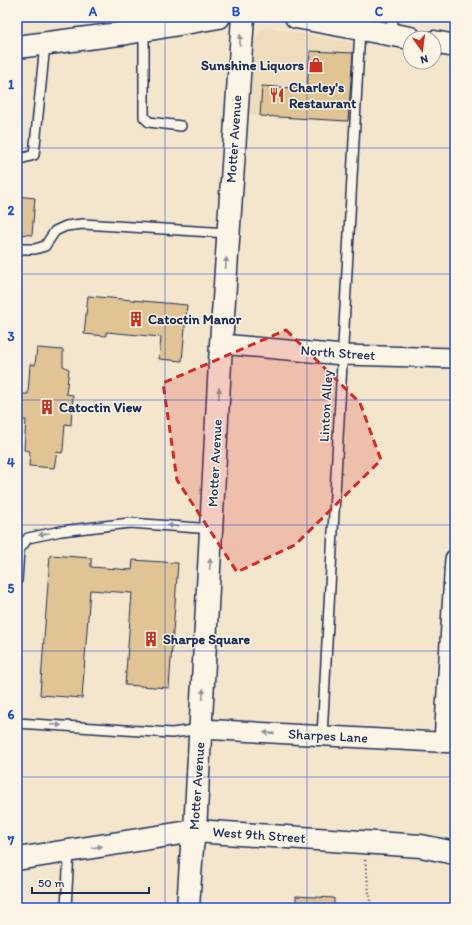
<svg xmlns="http://www.w3.org/2000/svg" width="472" height="925" font-family="Itim,sans-serif">
<style>
.built{fill:#eedcbc}
.building{fill:#e0c494;stroke:#1b2f5e}
.lines{fill:none;stroke-linecap:round;stroke-linejoin:round}
.service-casing{stroke:#1b2f5e;stroke-width:12}
.minor-casing{stroke:#1b2f5e;stroke-width:22}
.tertiary-casing{stroke:#1b2f5e;stroke-width:25}
.secondary-casing{stroke:#1b2f5e;stroke-width:25}
.primary-casing{stroke:#1b2f5e;stroke-width:25}
.path{stroke:#1b2f5e;stroke-width:2.5;stroke-dasharray:1 3;stroke-linecap:butt}
.service{stroke:#fcf5e5;stroke-width:9}
.minor{stroke:#fcf5e5;stroke-width:19}
.tertiary{stroke:#fcf5e5;stroke-width:22}
.secondary{stroke:#fcf5e5;stroke-width:22}
.primary{stroke:#fcf5e5;stroke-width:22}
.oneway{fill:#8c92a2}
.marked{fill:#d62828;fill-opacity:0.2;stroke:#d62828;stroke-width:3;stroke-dasharray:8 5;stroke-linejoin:round}
.grid{fill:none;stroke:#1d4ed8;stroke-width:1;stroke-opacity:0.55}
.labels{text-anchor:middle;dominant-baseline:central;stroke-width:3;stroke-linejoin:round;paint-order:stroke}
.poi-label{font-size:14px;font-weight:bold;fill:#1b2f5e;stroke:#fcf5e5;text-anchor:start}
.street-label{font-size:14px;fill:#1b2f5e;stroke:#fcf5e5}
.neatline{fill:none;stroke:#1d4ed8;stroke-width:1.5}
.grid-label{font-size:13px;text-anchor:middle;font-weight:bold;fill:#1d4ed8}
</style>
<rect width="100%" height="100%" fill="#f4e6cd"/>
<filter id="ink" filterUnits="userSpaceOnUse"><feTurbulence type="fractalNoise" baseFrequency=".025" numOctaves="2"/><feDisplacementMap in="SourceGraphic" scale="8" xChannelSelector="R" yChannelSelector="G"/><feConvolveMatrix kernelMatrix="1 2 1 2 8 2 1 2 1" color-interpolation-filters="sRGB"/></filter>
<g filter="url(#ink)">
<path class="built" d="M 269,28 L 354,43 L 350,123 L 249,115 L 254,43 L 256,36 L 261,30 Z"/>
<path class="building" d="M 310,51 L 353,53 L 348,121 L 260,116 L 262,86 L 307,89 Z
M 17,196 L 35,198 L 32,235 L 17,234 Z
M 88,296 L 187,305 L 182,361 L 159,359 L 161,337 L 106,332 L 106,336 L 84,334 Z
M 37,348 L 63,350 L 63,366 L 69,369 L 66,394 L 73,395 L 71,425 L 65,424 L 63,450 L 62,453 L 57,452 L 54,468 L 29,466 L 30,451 L 24,450 L 26,420 L 21,420 L 22,394 L 28,394 L 30,364 L 35,365 Z
M 50,555 L 91,558 L 91,567 L 132,570 L 133,560 L 178,563 L 169,688 L 125,685 L 132,593 L 90,590 L 82,698 L 40,695 Z
M 296,896 L 334,898 L 334,908 L 296,908 Z"/>
<g class="lines">
<g class="service-casing">
<path id="service" d="M 144,30 L 144,117 L 149,122 L 181,126
M 392,35 L 393,17
M 17,160 L 34,155 L 45,44
M 17,249 L 35,249 L 45,246 L 55,231 L 66,226 L 83,224 L 228,233
M 17,580 L 19,550 L 28,538 L 61,531 L 130,523 L 212,529
M 17,723 L 172,733 L 201,729
M 322,736 L 360,29
M 66,908 L 69,851"/>
</g>
<g class="minor-casing">
<path id="minor" d="M 221,344 L 343,355 L 455,358
M 201,729 L 455,743
M 444,742 L 455,559"/>
</g>
<g class="tertiary-casing">
<path id="tertiary" d="M 195,831 L 421,846 L 455,853"/>
</g>
<g class="secondary-casing">
<path id="secondary" d="M 296,17 L 410,38
M 434,42 L 455,46
M 17,47 L 127,33 L 219,17
M 188,908 L 192,847 L 195,831"/>
</g>
<g class="primary-casing">
<path id="primary" d="M 17,859 L 195,831 L 221,344 L 243,17"/>
</g>
<path class="path" d="M 365,860 L 371,908"/>
<use href="#service" class="service"/>
<use href="#minor" class="minor"/>
<use href="#tertiary" class="tertiary"/>
<use href="#secondary" class="secondary"/>
<use href="#primary" class="primary"/>
</g>
<defs><path id="oneway-solid" d="M-6-.8H1V-3.2L6.5 0L1 3.2V.8H-6Z"/></defs>
<g class="oneway">
<use href="#oneway-solid" transform="translate(240 40) rotate(-86)"/>
<use href="#oneway-solid" transform="translate(226 263) rotate(-86)"/>
<use href="#oneway-solid" transform="translate(219 393) rotate(-87)"/>
<use href="#oneway-solid" transform="translate(173 526) rotate(-176)"/>
<use href="#oneway-solid" transform="translate(44 534) rotate(168)"/>
<use href="#oneway-solid" transform="translate(210 564) rotate(-87)"/>
<use href="#oneway-solid" transform="translate(203 694) rotate(-87)"/>
<use href="#oneway-solid" transform="translate(56 725) rotate(4)"/>
<use href="#oneway-solid" transform="translate(269 733) rotate(-176)"/>
<use href="#oneway-solid" transform="translate(97 847) rotate(-9)"/>
</g>
</g>
<path class="marked" d="M 286,330 L 360,403 L 381,460 L 295,545 L 237,572 L 177,480 L 163,383 Z"/>
<path class="grid" d="M 165,17 L 165,908M 307,17 L 307,908M 17,148 L 455,148M 17,274 L 455,274M 17,400 L 455,400M 17,525 L 455,525M 17,651 L 455,651M 17,777 L 455,777"/>
<defs>
<g id="shop-bare" transform="scale(1.2)"><path d="M-5-2.5h2.3a2.7 3.5 0 0 1 5.4 0H5L5.5 6h-11ZM-1.5-2.5h3a1.5 2.3 0 0 0-3 0Z" fill="#c8321e" stroke="#fcf5e5" stroke-width="2.5" paint-order="stroke"/></g>
<g id="restaurant-bare" transform="scale(1.2)"><path d="M-5-6h1v4h1v-4h1v4h1v-4h1v5L-1.5 .5V6h-2V.5L-5-1ZM5-6V6H3V1.5H1.5Q1.5-4 5-6Z" fill="#c8321e" stroke="#fcf5e5" stroke-width="2.5" paint-order="stroke"/></g>
<g id="building-bare" transform="scale(1.2)"><path d="M-4-6H4V6H1V3H-1V6H-4ZM-2.5-4.3h1.7v1.8h-1.7ZM.8-4.3h1.7v1.8H.8ZM-2.5-1h1.7V.8h-1.7ZM.8-1h1.7V.8H.8Z" fill="#c8321e" stroke="#fcf5e5" stroke-width="2.5" paint-order="stroke"/></g>
</defs>
<g fill-rule="evenodd">
<use href="#shop-bare" x="316" y="65"/>
<use href="#restaurant-bare" x="277" y="95"/>
<use href="#building-bare" x="136" y="319"/>
<use href="#building-bare" x="47" y="407"/>
<use href="#building-bare" x="151" y="639"/>
</g>
<g class="labels">
<g class="poi-label">
<text x="304" y="65" text-anchor="end">Sunshine Liquors</text>
<text x="289" y="87">Charley's<tspan x="289" dy="16">Restaurant</tspan></text>
<text x="148" y="319">Catoctin Manor</text>
<text x="59" y="407">Catoctin View</text>
<text x="163" y="639">Sharpe Square</text>
</g>
<g class="street-label">
<text transform="translate(234 139) rotate(-86)">Motter Avenue</text>
<text transform="translate(338 353) rotate(4)">North Street</text>
<text transform="translate(326 406) rotate(-87)">Linton Alley</text>
<text transform="translate(215 463) rotate(-87)">Motter Avenue</text>
<text transform="translate(328 736) rotate(3)">Sharpes Lane</text>
<text transform="translate(197 786) rotate(-86)">Motter Avenue</text>
<text transform="translate(259 835) rotate(4)">West 9th Street</text>
</g>
</g>
<rect width="472" height="925" fill="none" stroke="#fcf5e5" stroke-width="44"/>
<g transform="translate(422 50) rotate(166)"><circle r="19" fill="#fcf5e5" stroke="#a2a6af"/>
<path d="M0-3L7 15L0 10L-7 15Z" fill="#c8321e"/>
<text y="-6" font-size="11" font-weight="bold" text-anchor="middle" fill="#1b2f5e">N</text>
</g>
<path d="M32 887v6h117v-6" fill="none" stroke="#1b2f5e" stroke-width="2"/>
<text x="38" y="887" font-size="12" fill="#1b2f5e" stroke="#fcf5e5" stroke-width="3" paint-order="stroke">50 m</text>
<rect x="22" y="22" width="428" height="881" class="neatline"/>
<g class="grid-label">
<text x="93" y="16">A</text>
<text x="236" y="16">B</text>
<text x="379" y="16">C</text>
<text x="11" y="89">1</text>
<text x="11" y="215">2</text>
<text x="11" y="341">3</text>
<text x="11" y="467">4</text>
<text x="11" y="593">5</text>
<text x="11" y="719">6</text>
<text x="11" y="845">7</text>
</g>
</svg>
